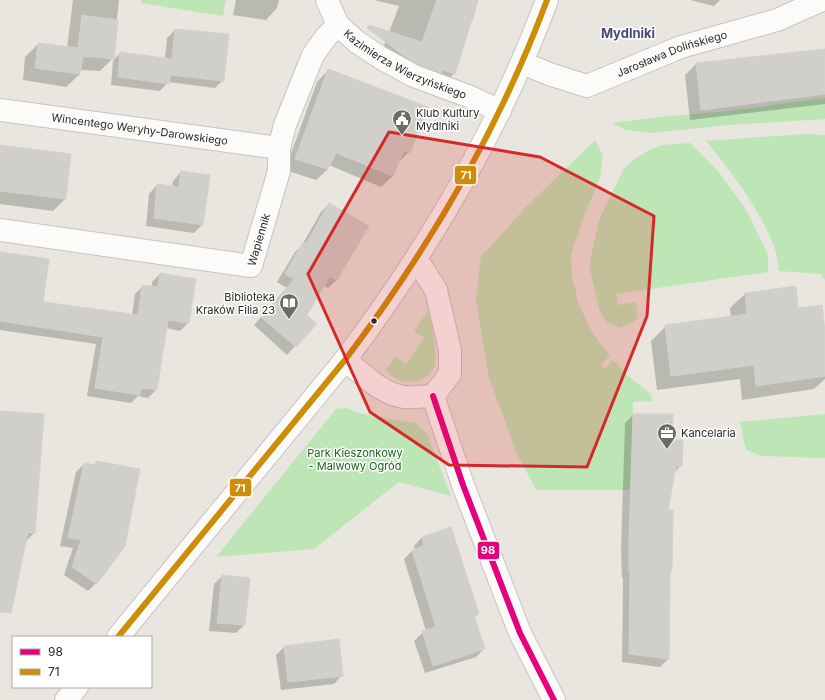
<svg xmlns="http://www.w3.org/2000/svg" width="825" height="700" font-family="Inter,sans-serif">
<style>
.green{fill:#bee5b5}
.shadow{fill:#0003}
.building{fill:#d1cfc9;stroke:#d3d1ca}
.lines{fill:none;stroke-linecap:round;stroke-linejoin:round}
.minor-casing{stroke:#c5c4c4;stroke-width:24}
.minor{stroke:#fcfbfa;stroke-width:22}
.bus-1-casing{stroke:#fff;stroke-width:9}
.bus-2-casing{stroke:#fff;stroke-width:9}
.bus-1{stroke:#e5007d;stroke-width:6}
.bus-2{stroke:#ce8d08;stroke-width:6}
.marked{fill:#d62828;fill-opacity:0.2;stroke:#d62828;stroke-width:3;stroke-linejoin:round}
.bus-dot{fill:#292929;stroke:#fff;stroke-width:1.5}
.labels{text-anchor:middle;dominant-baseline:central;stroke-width:3;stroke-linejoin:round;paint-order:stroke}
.street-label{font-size:11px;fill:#292929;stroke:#fff}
.poi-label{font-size:11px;fill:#292929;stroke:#fff;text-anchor:start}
.park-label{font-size:11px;fill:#17671a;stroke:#fff}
.quarter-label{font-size:13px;font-weight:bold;fill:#4b487a;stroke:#fff}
.line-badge{stroke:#fff;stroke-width:1.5}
.badge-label{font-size:11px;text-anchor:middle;font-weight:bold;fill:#fff}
</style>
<rect width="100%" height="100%" fill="#e8e6de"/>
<path class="green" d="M 141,0 L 226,0 L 223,16 L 141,3 Z
M 825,98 L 825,119 L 728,125 L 651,133 L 626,130 L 612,123 L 660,117 L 728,111 Z
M 804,134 L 825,135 L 825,280 L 821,274 L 779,271 C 778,264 777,256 775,249 C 760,209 733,174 706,141 Z
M 595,140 L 603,155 L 600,178 L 585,213 L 571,254 L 572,276 L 579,305 L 591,330 L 598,341 L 610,355 L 601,365 L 605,369 L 613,360 L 627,375 L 651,394 L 652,401 L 633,402 L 631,490 L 536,490 L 517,454 L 489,378 L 476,299 L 481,256 L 492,245 L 523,210 Z
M 690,143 L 718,171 L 747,211 L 768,255 L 768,272 L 616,294 L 618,305 L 636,302 L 638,317 L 632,323 L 619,328 L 607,322 L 600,312 L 589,266 L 599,220 L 623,170 L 633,160 L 651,149 L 663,145 Z
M 428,311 C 431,328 442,360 430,374 C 427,377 420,380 416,381 C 404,384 394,379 385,370 L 395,357 L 406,364 L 424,338 L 414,331 Z
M 346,408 L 362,414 L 416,423 L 427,434 L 451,496 L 399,482 L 314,549 L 216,557 L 336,409 Z
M 825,414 L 825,458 L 761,456 L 746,450 L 740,422 Z"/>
<path class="shadow" d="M 73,0 L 119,0 L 113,58 L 100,71 L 80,70 L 80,74 L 66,87 L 23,80 L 25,57 L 38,44 L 67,48 Z
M 236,0 L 279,0 L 277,8 L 266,20 L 233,15 Z
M 374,0 L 478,0 L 473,19 L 470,22 L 454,74 L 443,84 L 380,56 L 399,6 Z
M 690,0 L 720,0 L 714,6 Z
M 175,30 L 223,80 L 215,88 L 168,82 L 160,91 L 111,85 L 113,61 L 120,53 L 165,59 L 167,38 Z
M 825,49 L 825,104 L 690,120 L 685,75 L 696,64 Z
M 328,70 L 409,152 L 398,163 L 393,176 L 381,187 L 329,165 L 328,169 L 316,180 L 285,170 L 317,82 Z
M 0,146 L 70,155 L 65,199 L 53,211 L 0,204 Z
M 181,172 L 209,176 L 202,225 L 194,233 L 146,226 L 149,194 L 157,185 L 172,187 L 173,181 Z
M 329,204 L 367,227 L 337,280 L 328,288 L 323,285 L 306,315 L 315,324 L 287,355 L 254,325 L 287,288 L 277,282 L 295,252 L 302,245 L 321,212 Z
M 0,253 L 42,302 L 132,315 L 135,294 L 143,286 L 152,287 L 152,282 L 160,274 L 188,323 L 180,331 L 166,328 L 156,390 L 148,398 L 138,396 L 131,403 L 87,396 L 96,344 L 0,330 Z
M 795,287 L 798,309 L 825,341 L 825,379 L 814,389 L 742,400 L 740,379 L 657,390 L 651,341 L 666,326 L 731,317 L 730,308 L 745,294 Z
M 43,415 L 34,533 L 26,541 L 0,602 L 0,458 Z
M 633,415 L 671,441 L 681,465 L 674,473 L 667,511 L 671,570 L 669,572 L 668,659 L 660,667 L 622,662 L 623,578 L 622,578 L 621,549 L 625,423 Z
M 96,462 L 96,583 L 88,591 L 64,575 L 73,548 L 60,546 L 76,472 L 84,464 L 93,466 Z
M 450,529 L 478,614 L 474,618 L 484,649 L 476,657 L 425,673 L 414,641 L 423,632 L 426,631 L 404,559 L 412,551 L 415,550 L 414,546 L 422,537 Z
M 222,576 L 244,625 L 236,633 L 209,631 L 214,584 Z
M 285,646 L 342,675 L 334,684 L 281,690 L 276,655 Z"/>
<path class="building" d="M 437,0 L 478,0 L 455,74 L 442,70 L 441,73 L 419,65 L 407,58 L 367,28 L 369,25 L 422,42 Z
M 82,15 L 118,20 L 114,59 L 83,56 L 80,74 L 35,68 L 38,43 L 78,48 Z
M 175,29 L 229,34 L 224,81 L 170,75 L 171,70 L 169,84 L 118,77 L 120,52 L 172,59 Z
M 825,49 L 825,94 L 701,110 L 696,63 Z
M 328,69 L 428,107 L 410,153 L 404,150 L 393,176 L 336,153 L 328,169 L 295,159 Z
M 0,145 L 71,154 L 66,199 L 0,191 Z
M 181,171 L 210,175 L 203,225 L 154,218 L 157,184 L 179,187 Z
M 329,203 L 369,226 L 337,280 L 330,276 L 307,315 L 317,324 L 296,347 L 261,317 L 294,279 L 285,274 L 303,242 L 306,244 Z
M 0,252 L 49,259 L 43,302 L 138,315 L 142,285 L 158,287 L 160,273 L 196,279 L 189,323 L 168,320 L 157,390 L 141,388 L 140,395 L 95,388 L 103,337 L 0,321 Z
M 796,286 L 798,308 L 822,305 L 825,332 L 825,376 L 756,386 L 754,365 L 671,376 L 665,325 L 747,314 L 745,293 Z
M 0,411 L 44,414 L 35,533 L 28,532 L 11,613 L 0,612 Z
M 633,414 L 673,414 L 672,440 L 683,440 L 682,466 L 676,466 L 668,510 L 673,510 L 672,571 L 670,571 L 669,659 L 629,654 L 630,571 L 629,571 L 629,541 Z
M 96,461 L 140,469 L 125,546 L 97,584 L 72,567 L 81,540 L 68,538 L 84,463 L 95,465 Z
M 451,527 L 479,614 L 474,616 L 485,649 L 433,666 L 422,631 L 436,627 L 412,550 L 424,546 L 422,537 Z
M 222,575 L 250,578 L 245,625 L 217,623 Z
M 339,639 L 343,676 L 288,682 L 284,646 Z"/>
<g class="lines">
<g class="minor-casing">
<g id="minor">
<path id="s1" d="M 327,0 L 338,25 L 357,42 L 381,58 L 414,76 L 468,96 L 500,111"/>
<path id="s2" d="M 522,63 L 552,75 L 587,86 L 681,47 L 777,20 L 822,0"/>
<path id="s3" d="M 0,110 L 279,148"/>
<path id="s4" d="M 0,230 L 251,266 L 279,171 L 279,148 L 285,125 L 313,55 L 326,37 L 338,25"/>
<path d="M 345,360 C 363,374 381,394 404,397 C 413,398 423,396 433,396 L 450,374 L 450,350 L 436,290 L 417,260"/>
<path d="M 433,396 L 463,485 L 520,633 L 554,700"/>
<path d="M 118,637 L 345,360 C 428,250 499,129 547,0"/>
<path d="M 66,700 L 77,687"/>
</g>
</g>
<use href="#minor" class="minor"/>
<g class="bus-1-casing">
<path id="bus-1" d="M 433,396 L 463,485 L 520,633 L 554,700"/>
</g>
<g class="bus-2-casing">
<path id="bus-2" d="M 118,637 L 345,360 C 428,250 499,129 547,0"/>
</g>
<use href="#bus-1" class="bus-1"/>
<use href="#bus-2" class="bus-2"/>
</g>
<path class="marked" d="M 389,132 L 540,157 L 654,216 L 647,316 L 587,467 L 449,465 L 370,412 L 308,274 Z"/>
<defs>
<g id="civic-pin" transform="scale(1)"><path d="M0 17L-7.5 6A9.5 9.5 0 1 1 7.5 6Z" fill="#6c6b68" stroke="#fff"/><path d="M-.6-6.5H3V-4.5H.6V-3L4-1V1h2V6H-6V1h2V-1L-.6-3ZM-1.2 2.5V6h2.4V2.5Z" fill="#fff"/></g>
<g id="library-pin" transform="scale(1)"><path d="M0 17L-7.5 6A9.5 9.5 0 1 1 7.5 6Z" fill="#6c6b68" stroke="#fff"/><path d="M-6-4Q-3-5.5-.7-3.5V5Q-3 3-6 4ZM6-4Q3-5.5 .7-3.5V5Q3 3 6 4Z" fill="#fff"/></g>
<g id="office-pin" transform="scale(1)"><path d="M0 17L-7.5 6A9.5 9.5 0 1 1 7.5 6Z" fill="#6c6b68" stroke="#fff"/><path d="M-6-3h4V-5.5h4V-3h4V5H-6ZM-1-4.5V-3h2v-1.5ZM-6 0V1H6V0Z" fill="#fff"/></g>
</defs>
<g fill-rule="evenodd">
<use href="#civic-pin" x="402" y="119"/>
<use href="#library-pin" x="289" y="303"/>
<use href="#office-pin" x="667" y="433"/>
</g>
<circle class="bus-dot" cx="374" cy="321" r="3.5"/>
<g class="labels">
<g class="street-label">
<text stroke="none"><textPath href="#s2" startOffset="160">Jarosława Dolińskiego</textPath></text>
<text stroke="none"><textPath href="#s1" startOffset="106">Kazimierza Wierzyńskiego</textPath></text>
<text stroke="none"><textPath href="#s3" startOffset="141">Wincentego Weryhy-Darowskiego</textPath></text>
<text stroke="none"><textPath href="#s4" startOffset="281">Wapiennik</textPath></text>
</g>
<g class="poi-label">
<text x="416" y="113">Klub Kultury<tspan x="416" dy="13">Mydlniki</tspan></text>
<text x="275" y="297" text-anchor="end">Biblioteka<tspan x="275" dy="13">Kraków Filia 23</tspan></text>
<text x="681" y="433">Kancelaria</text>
</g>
<g class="park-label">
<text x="355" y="453">Park Kieszonkowy<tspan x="355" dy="13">- Malwowy Ogród</tspan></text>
</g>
<g class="quarter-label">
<text x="628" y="33">Mydlniki</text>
</g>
</g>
<g class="line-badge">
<rect x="454" y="165" width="23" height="20" rx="4" fill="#ce8d08"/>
<rect x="229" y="478" width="23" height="19" rx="4" fill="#ce8d08"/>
<rect x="477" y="541" width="23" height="19" rx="4" fill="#e5007d"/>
</g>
<g class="badge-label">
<text x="466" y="179">71</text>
<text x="240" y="492">71</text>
<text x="488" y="554">98</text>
</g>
<rect x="12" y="636" width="140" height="52" fill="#ffffff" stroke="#a9a9a9"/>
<rect x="20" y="649" width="20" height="6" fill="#e5007d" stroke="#a9a9a9"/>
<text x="48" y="656" font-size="12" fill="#292929">98</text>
<rect x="20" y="669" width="20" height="6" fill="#ce8d08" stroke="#a9a9a9"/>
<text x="48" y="676" font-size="12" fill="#292929">71</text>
</svg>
